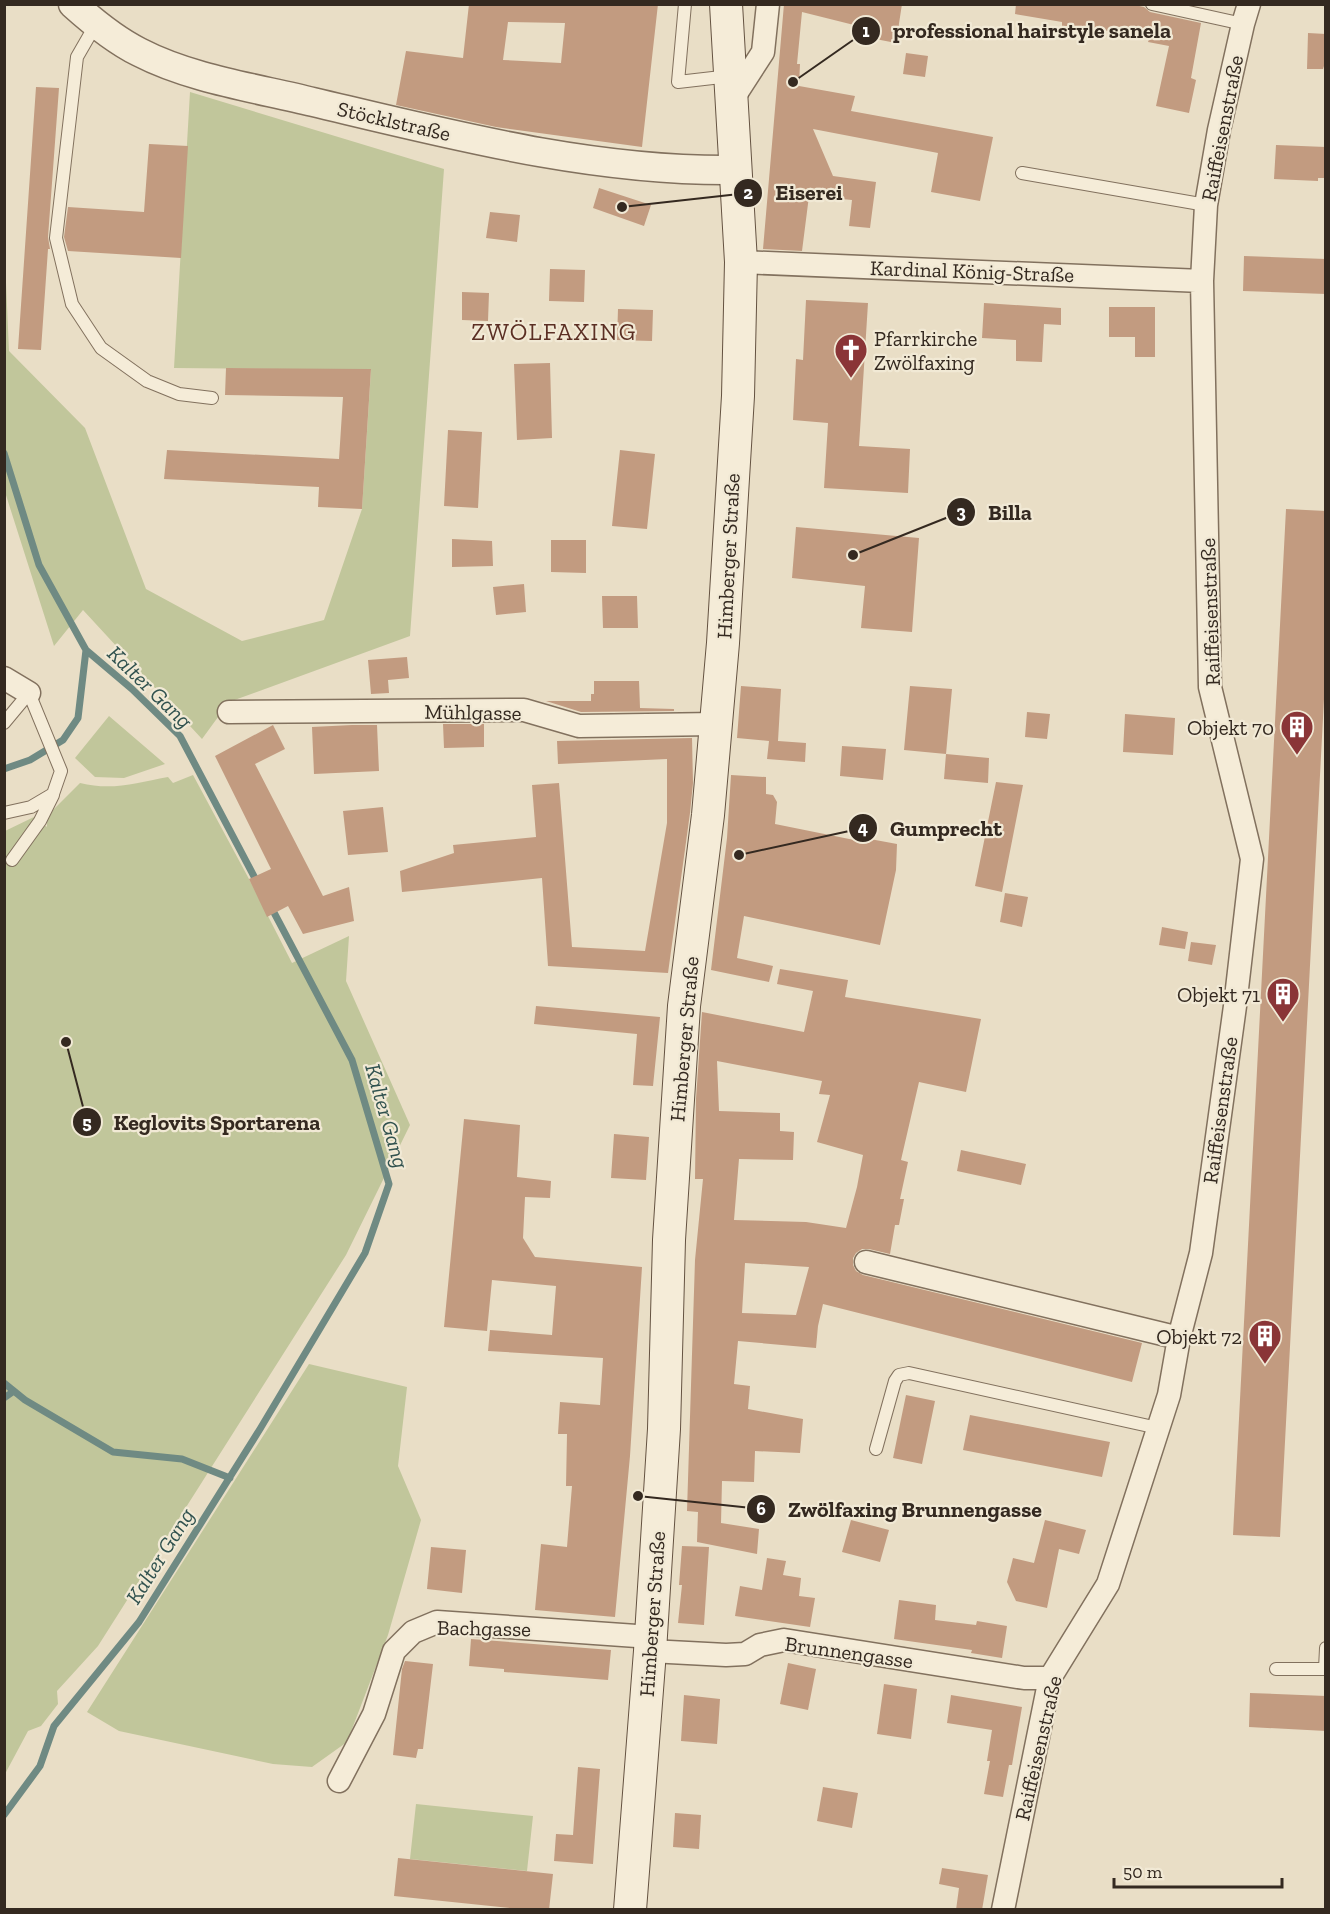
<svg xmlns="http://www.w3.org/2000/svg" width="1330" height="1914" font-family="'Zilla Slab',serif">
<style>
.green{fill:#c1c69b}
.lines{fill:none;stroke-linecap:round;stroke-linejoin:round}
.stream{stroke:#6f8a83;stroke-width:7}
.building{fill:#c29b80;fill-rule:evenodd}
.service-casing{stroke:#82715e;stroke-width:14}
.minor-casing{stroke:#82715e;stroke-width:25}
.tertiary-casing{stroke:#82715e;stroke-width:31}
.secondary-casing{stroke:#645241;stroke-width:34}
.service{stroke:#f5ecd8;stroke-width:12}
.minor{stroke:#f5ecd8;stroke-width:22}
.tertiary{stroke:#f5ecd8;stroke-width:28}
.secondary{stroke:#f5ecd8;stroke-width:32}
.labels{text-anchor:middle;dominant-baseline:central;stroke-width:4.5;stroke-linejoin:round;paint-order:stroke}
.street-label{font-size:21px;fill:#342920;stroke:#f1e9d5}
.poi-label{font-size:21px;fill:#342920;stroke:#f1e9d5;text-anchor:end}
.water-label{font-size:22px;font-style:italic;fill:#31524f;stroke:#f1e9d5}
.quarter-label{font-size:24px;letter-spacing:1.5px;fill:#5b2f24;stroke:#f1e9d5}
.leader{fill:none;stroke:#342920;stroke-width:2}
.callout-dot{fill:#342920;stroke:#f1e9d5;stroke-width:2}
.mark-label{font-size:18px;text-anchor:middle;font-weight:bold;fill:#fff}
.callout-label{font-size:22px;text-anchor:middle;font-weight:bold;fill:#342920;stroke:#f1e9d5;stroke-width:4.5;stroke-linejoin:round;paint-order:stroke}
</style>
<rect width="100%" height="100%" fill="#e9dec6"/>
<path class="green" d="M 190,92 L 444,169 L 410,636 L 229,702 L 202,739 L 83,610 L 54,646 L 5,492 L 4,237 L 9,351 L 85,428 L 146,589 L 242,641 L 324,620 L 362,509 L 371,370 L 174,368 Z
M 109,716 L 165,764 L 124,778 L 95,777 L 75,758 Z
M 193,775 L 249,879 L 292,963 L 349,936 L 346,981 L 410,1125 L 346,1255 L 98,1646 L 57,1691 L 58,1704 L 41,1726 L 28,1731 L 5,1774 L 5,831 L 36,816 L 47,827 L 47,816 L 80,783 C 112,791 136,783 168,777 L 173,783 Z
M 309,1364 L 407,1387 L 398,1466 L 421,1520 L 388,1635 L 347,1742 L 312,1767 L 273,1764 L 119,1731 L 87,1712 Z
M 416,1804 L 533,1816 L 527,1871 L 410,1859 Z"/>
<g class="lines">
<path class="stream" d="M 4,453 L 39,565 L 86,650 L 132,689 L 180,736 L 257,882
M 4,769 L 30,760 L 63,740 L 78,718 L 86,650
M 4,1383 L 25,1400 L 113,1452 L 182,1459 L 230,1478
M 4,1398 L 14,1391
M 4,1815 L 40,1766 L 54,1726 L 139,1622 L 260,1429 L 365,1253 L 389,1184 L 352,1060 L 270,905"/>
</g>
<path class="building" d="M 469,4 L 658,4 L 642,147 L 496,127 L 396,105 L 406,51 L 463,58 ZM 508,22 L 565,23 L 561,63 L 503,60 Z
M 784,4 L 902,4 L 896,43 L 860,36 L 862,27 L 802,12 L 797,64 L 800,64 L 799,86 L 855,96 L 851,111 L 993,137 L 980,201 L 931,192 L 938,153 L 813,129 L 833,176 L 876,182 L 870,228 L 849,226 L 852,200 L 809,196 L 802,251 L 763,249 Z
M 1016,4 L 1130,4 L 1144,7 L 1150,12 L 1201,23 L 1191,78 L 1196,80 L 1189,113 L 1156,106 L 1169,46 L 1148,42 L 1149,39 L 1092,28 L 1091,31 L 1062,26 L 1062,22 L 1015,14 Z
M 1308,33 L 1326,34 L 1326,66 L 1324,66 L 1323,69 L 1307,69 Z
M 906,53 L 928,56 L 925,77 L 903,74 Z
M 36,87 L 59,88 L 48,237 L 50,249 L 48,249 L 41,350 L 18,349 Z
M 149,144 L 188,146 L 181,258 L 68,251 L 64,237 L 68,207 L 144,212 Z
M 1276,145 L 1326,147 L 1326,178 L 1318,178 L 1318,181 L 1274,179 Z
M 599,188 L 651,205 L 644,226 L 593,208 Z
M 490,212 L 520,215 L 517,242 L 486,238 Z
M 1244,256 L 1326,259 L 1326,294 L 1243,291 Z
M 550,269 L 585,270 L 584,302 L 549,301 Z
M 462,292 L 489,293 L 488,321 L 462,320 Z
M 806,300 L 868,303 L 859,446 L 910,449 L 908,493 L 824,488 L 828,423 L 793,420 L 796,359 L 803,360 Z
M 984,303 L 1061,308 L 1061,325 L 1044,324 L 1042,362 L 1016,361 L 1016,340 L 982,338 Z
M 1109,307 L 1155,307 L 1155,357 L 1135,357 L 1135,337 L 1109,337 Z
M 618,309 L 653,310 L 652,341 L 617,340 Z
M 550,363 L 552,438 L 517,440 L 514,364 Z
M 226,368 L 371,369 L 362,509 L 318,507 L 319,487 L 164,479 L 167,450 L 339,459 L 343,397 L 225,395 Z
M 448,430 L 482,432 L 478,508 L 444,506 Z
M 620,450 L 655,454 L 647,529 L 612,526 Z
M 1286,509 L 1326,511 L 1326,661 L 1280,1537 L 1233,1535 Z
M 796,527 L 919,538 L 912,632 L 861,628 L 865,586 L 792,578 Z
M 452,539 L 492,541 L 493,566 L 452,567 Z
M 551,540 L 586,540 L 586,573 L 551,572 Z
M 524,584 L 526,612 L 496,615 L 493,587 Z
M 602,596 L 637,596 L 638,628 L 603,628 Z
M 407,657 L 409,678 L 388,680 L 389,693 L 371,694 L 368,660 Z
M 594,681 L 639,681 L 640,708 L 674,709 L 674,711 L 581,712 L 546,701 L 591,701 L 591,694 L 594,694 Z
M 741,686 L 781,689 L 778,741 L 806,743 L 805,762 L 767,759 L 769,741 L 737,738 Z
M 910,686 L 952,689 L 946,754 L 904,750 Z
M 1027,712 L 1050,714 L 1047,739 L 1025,737 Z
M 1125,714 L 1175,718 L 1173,755 L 1123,752 Z
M 443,724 L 484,724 L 484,747 L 444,748 Z
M 273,725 L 285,749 L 255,764 L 323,896 L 349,887 L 354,921 L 303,934 L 288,906 L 267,917 L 249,879 L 271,869 L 215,756 Z
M 352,725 L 377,725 L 379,771 L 314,774 L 312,727 Z
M 692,738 L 693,783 L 690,813 L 668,973 L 548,966 L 542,878 L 402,892 L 400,871 L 454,853 L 453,845 L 536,837 L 532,785 L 559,783 L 572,947 L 645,951 L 667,823 L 667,759 L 558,764 L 557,741 Z
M 842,746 L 886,749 L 883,780 L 840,776 Z
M 946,754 L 989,758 L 988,783 L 944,779 Z
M 731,775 L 766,777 L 766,794 L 773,795 L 777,802 L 775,824 L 869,843 L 870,839 L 897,844 L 896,870 L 880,945 L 744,916 L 737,958 L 773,966 L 769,982 L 711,970 L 727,838 Z
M 996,782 L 1023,785 L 1002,892 L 975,886 Z
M 383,807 L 388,852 L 348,855 L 343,811 Z
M 1005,893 L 1028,897 L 1022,927 L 1000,922 Z
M 1162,927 L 1188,932 L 1185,949 L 1159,945 Z
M 1191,942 L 1216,945 L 1212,965 L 1188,961 Z
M 780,969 L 848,980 L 845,997 L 981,1019 L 966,1092 L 919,1082 L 901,1160 L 908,1162 L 900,1199 L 904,1199 L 899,1225 L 895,1225 L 890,1254 L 869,1249 L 862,1249 L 856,1253 L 853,1258 L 853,1265 L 856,1271 L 863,1275 L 1142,1343 L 1132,1382 L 823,1304 L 818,1326 L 816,1348 L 738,1341 L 734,1384 L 750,1386 L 748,1409 L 803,1419 L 800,1453 L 755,1451 L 754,1482 L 722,1481 L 721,1523 L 759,1529 L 757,1554 L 697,1542 L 698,1512 L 687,1511 L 695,1260 L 703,1179 L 695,1179 L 696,1099 L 702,1012 L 804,1032 L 813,991 L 777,984 ZM 717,1061 L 822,1081 L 819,1094 L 830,1095 L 817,1142 L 863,1155 L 857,1187 L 846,1228 L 806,1222 L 734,1220 L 739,1159 L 793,1160 L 794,1132 L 780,1131 L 780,1113 L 719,1111 ZM 745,1263 L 809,1267 L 796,1315 L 742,1313 Z
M 536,1006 L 660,1017 L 653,1086 L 633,1085 L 637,1034 L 534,1024 Z
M 464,1119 L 520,1125 L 517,1177 L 551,1181 L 550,1198 L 525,1197 L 523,1238 L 535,1257 L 642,1267 L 630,1456 L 615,1617 L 535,1610 L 541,1544 L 567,1547 L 572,1486 L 566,1486 L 567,1434 L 558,1434 L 560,1402 L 600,1405 L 603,1358 L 488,1351 L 490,1330 L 552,1335 L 556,1286 L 492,1280 L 487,1331 L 444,1327 Z
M 614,1134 L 649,1137 L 646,1180 L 611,1178 Z
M 961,1150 L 1026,1164 L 1021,1185 L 957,1171 Z
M 906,1395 L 935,1401 L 922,1464 L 893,1458 Z
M 970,1415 L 1110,1442 L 1102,1477 L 963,1450 Z
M 851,1520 L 889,1530 L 880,1562 L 842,1552 Z
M 1045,1520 L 1086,1530 L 1079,1554 L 1059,1549 L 1047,1608 L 1016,1601 L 1007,1582 L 1013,1558 L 1034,1563 Z
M 682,1546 L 709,1547 L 704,1625 L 678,1623 L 682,1585 L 679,1585 Z
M 431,1547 L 466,1550 L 462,1593 L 427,1589 Z
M 767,1558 L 786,1561 L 783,1575 L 801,1578 L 799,1596 L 815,1598 L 810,1627 L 735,1616 L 740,1586 L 762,1590 Z
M 899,1600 L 936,1605 L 935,1620 L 976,1625 L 977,1621 L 1007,1626 L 1002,1658 L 971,1653 L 972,1650 L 894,1639 Z
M 471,1639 L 611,1650 L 608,1680 L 504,1672 L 504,1669 L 469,1666 Z
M 405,1661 L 433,1664 L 423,1749 L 418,1749 L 416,1758 L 393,1755 L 402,1669 Z
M 788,1663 L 816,1669 L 808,1710 L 780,1704 Z
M 884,1684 L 917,1689 L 911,1739 L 877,1734 Z
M 1250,1693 L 1326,1696 L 1326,1731 L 1249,1727 Z
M 684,1695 L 720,1699 L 717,1744 L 681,1741 Z
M 951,1695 L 1022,1707 L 1012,1765 L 1009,1765 L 1003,1797 L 984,1794 L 990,1761 L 987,1761 L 992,1730 L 947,1723 Z
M 578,1767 L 600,1769 L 593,1864 L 554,1861 L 556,1834 L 573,1835 Z
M 823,1787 L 858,1793 L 852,1828 L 817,1821 Z
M 675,1813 L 701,1815 L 699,1849 L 673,1847 Z
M 398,1858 L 553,1874 L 549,1910 L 528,1910 L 394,1896 Z
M 942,1868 L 988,1875 L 982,1910 L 956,1910 L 959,1888 L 939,1884 Z"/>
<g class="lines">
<g class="service-casing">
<path id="service" d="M 685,4 L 678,82 L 730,76
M 1152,4 L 1243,24
M 96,24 L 77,57 L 56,238 L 72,304 L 101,348 L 147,381 L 179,394 L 212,398
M 1022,173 L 1206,205
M 4,723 L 29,693 L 61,771 L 53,794 L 31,807 L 4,813
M 12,860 L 40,821 L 53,795
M 876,1449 L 895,1381 L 899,1375 L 909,1373 L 1158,1428
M 1276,1669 L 1326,1669
M 1325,1669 L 1326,1648"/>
</g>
<g class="minor-casing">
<path id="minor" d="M 732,100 L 763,52 L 768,4
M 741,262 L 1202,281
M 4,678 L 29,693
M 229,712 L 524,710 L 579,726 L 715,724
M 866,1262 L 1179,1338
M 650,1651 L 726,1655 L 745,1654 L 760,1645 L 784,1640 L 1024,1678 L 1050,1678
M 339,1781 L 374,1714 L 394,1651 L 413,1632 L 437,1622 L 651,1637
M 1003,1910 L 1050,1678 L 1108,1584 L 1169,1395 L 1179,1338 L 1201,1253 L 1235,1006 L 1252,859 L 1210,687 L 1202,281 L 1206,205 L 1219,130 L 1243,24 L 1249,4"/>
</g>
<g class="tertiary-casing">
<path id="tertiary" d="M 73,4 C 93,22 115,40 139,52 C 191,79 256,88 313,102 C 452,135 593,172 736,170"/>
</g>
<g class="secondary-casing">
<path id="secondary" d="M 630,1910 L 650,1651 L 664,1429 L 669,1240 L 684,1006 L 708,815 L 723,643 L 738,396 L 741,262 L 726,4"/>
</g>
<use href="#service" class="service"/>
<use href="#minor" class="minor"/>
<use href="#tertiary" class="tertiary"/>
<use href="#secondary" class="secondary"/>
</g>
<defs>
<g id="church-pin" transform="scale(1.725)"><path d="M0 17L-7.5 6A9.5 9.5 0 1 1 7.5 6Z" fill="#8a3537" stroke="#f1e9d5"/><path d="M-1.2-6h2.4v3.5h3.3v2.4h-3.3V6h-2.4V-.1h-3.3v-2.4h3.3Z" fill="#fff"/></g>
<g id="building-pin" transform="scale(1.725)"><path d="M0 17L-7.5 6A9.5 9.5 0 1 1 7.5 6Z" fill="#8a3537" stroke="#f1e9d5"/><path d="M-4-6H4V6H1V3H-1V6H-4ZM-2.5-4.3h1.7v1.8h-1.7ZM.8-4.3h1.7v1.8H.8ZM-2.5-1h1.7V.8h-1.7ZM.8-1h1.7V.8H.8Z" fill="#fff"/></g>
</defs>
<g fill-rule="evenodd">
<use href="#church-pin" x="851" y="350"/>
<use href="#building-pin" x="1297" y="727"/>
<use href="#building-pin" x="1283" y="994"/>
<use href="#building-pin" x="1265" y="1336"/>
</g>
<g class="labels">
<g class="street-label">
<text transform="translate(394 121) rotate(13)">Stöcklstraße</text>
<text transform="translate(1222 128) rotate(-79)">Raiffeisenstraße</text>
<text transform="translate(972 271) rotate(2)">Kardinal König-Straße</text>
<text transform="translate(728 556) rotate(-87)">Himberger Straße</text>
<text transform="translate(1210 612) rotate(-92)">Raiffeisenstraße</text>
<text transform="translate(473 712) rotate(1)">Mühlgasse</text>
<text transform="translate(684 1039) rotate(-85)">Himberger Straße</text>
<text transform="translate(1220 1110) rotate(-82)">Raiffeisenstraße</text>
<text transform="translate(652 1614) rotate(-86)">Himberger Straße</text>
<text transform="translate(484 1628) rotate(1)">Bachgasse</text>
<text transform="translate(849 1652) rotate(8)">Brunnengasse</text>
<text transform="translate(1038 1748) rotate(-77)">Raiffeisenstraße</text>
</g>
<g class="poi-label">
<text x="874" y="338" text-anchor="start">Pfarrkirche<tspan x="874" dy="24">Zwölfaxing</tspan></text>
<text x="1274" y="727">Objekt 70</text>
<text x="1260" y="994">Objekt 71</text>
<text x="1242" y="1336">Objekt 72</text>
</g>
<g class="water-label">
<text transform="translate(150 687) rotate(44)">Kalter Gang</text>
<text transform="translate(387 1116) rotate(74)">Kalter Gang</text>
<text transform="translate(160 1556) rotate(-58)">Kalter Gang</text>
</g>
<g class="quarter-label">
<text x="554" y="331">ZWÖLFAXING</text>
</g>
</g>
<path class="leader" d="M793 82L866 31M622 207L748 193M853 555L961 512M739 855L863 828M66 1042L87 1122M638 1496L761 1509"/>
<g class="callout-dot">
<circle cx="793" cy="82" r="6"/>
<circle cx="622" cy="207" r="6"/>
<circle cx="853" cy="555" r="6"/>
<circle cx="739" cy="855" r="6"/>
<circle cx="66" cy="1042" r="6"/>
<circle cx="638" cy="1496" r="6"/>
<circle cx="866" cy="31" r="15"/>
<circle cx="748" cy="193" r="15"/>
<circle cx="961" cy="512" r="15"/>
<circle cx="863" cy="828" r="15"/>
<circle cx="87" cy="1122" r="15"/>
<circle cx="761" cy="1509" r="15"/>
</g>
<g class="mark-label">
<text x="866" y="37">1</text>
<text x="748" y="199">2</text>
<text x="961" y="518">3</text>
<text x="863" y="834">4</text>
<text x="87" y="1129">5</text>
<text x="761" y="1515">6</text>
</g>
<g class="callout-label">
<text x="1032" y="38">professional hairstyle sanela</text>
<text x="809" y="200">Eiserei</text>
<text x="1010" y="520">Billa</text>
<text x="946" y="836">Gumprecht</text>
<text x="217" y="1130">Keglovits Sportarena</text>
<text x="915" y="1517">Zwölfaxing Brunnengasse</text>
</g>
<rect width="1330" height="1914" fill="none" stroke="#342920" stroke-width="12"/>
<path d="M1114 1878v9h168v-9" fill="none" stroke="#342920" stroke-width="3"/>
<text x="1123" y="1878" font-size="18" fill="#342920" stroke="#f1e9d5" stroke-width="4.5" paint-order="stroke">50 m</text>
</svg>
